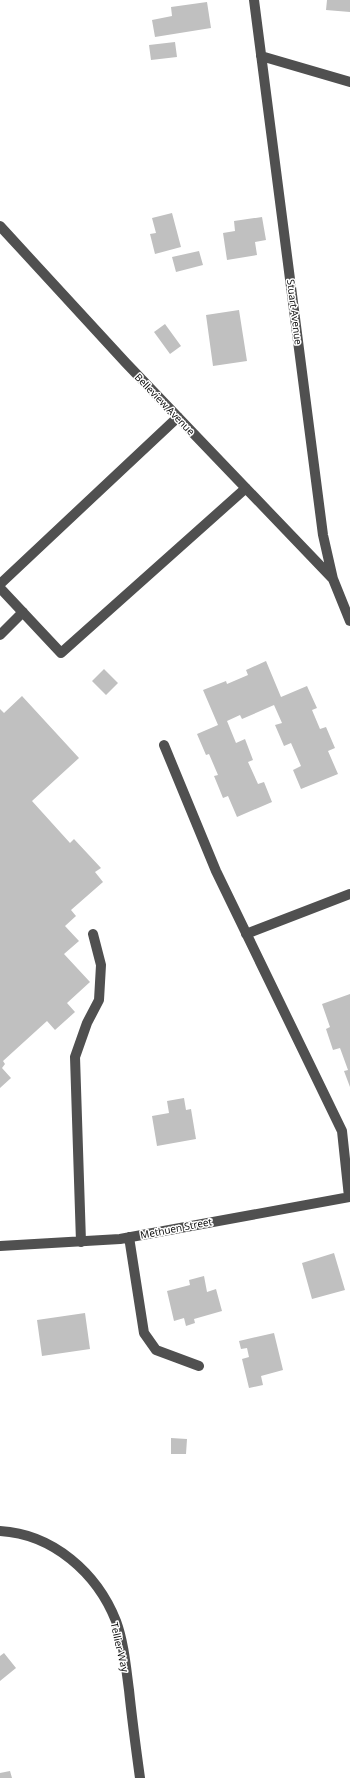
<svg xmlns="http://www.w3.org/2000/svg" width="350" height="1778" viewBox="0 0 350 1778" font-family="'Open Sans',sans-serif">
<rect width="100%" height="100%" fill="#fff"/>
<path fill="#c0c0c0" d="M327,0h23v12l-24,-2z
M207,2l4,26 -56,9 -3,-17 20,-4 -1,-9z
M175,42l2,15 -26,3 -2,-15z
M172,213l9,34 -26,7 -5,-20 6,-1 -4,-15z
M262,217l4,23 -11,2 2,13 -30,5 -4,-27 12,-2 -1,-10z
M199,251l4,14 -27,7 -4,-15z
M239,310l8,51 -34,5 -7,-51z
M165,324l16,22 -11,8 -16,-22z
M266,661l15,36 26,-11 10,22 -5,2 8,19 6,-2 9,21 -7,3 10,23 -37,15 -8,-19 8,-4 -10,-23 -7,3 -9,-21 7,-2 -8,-18 -32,14 -2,-4 -13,6 9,22 9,-4 8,21 -5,2 10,22 6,-2 8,20 -35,15 -9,-21 -5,2 -9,-22 4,-1 -9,-21 -3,1 -9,-21 21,-9 -15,-35 23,-9 1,3 21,-9 -2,-5z
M104,669l14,14 -12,12 -14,-14z
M22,696l57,62 -47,43 38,42 4,-4 27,29 -6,4 8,10 -32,28 5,6 -11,10 14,15 -15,13 26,28 -23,21 8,9 -20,18 -8,-9 -44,40 2,3 -3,4 9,10 -11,10v-379l4,4z
M350,994v93l-6,-16 4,-1 -8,-22 -7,2 -7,-21 4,-2 -8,-23z
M184,1098l2,12 5,-1 5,30 -39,7 -5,-30 17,-3 -2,-12z
M334,1253l11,37 -33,9 -10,-36z
M204,1276l3,16 9,-3 6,22 -28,8 1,4 -9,3 -2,-8 -10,3 -7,-30 23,-6 -1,-5z
M85,1313l5,36 -48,7 -5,-36z
M274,1333l9,37 -22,6 2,9 -14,3 -7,-29 7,-2 -2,-9 -6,1 -2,-8z
M171,1438l16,1 -1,15h-15z
M4,1653l12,15 -16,13v-25z
M10,1771l2,7h-12v-5z"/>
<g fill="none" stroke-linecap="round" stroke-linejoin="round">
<path stroke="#505050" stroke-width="10" d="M254,0l69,535 10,44 17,42
M261,56l89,26
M0,226l126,137 207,216
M0,584l178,-167
M0,588l61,65 185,-165
M0,635l23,-23
M164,745l52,126 126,260 7,66
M246,934l104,-40
M129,1237l15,96 12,17 43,16
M81,1242l-6,-185 12,-34 12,-23 2,-35 -8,-31
M0,1246l120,-7 230,-42
M0,1531c53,3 97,42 116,90 8,22 10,47 13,69 3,29 7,59 11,88"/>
</g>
<g text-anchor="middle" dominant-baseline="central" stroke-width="3" stroke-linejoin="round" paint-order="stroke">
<g font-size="10" fill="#000" stroke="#fff">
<text transform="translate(295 312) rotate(83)">Stuart Avenue</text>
<text transform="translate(165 404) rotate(46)">Belleview Avenue</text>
<text transform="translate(176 1228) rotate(-11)">Methuen Street</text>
<text transform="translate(120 1647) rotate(77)">Tellier Way</text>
</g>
</g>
</svg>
